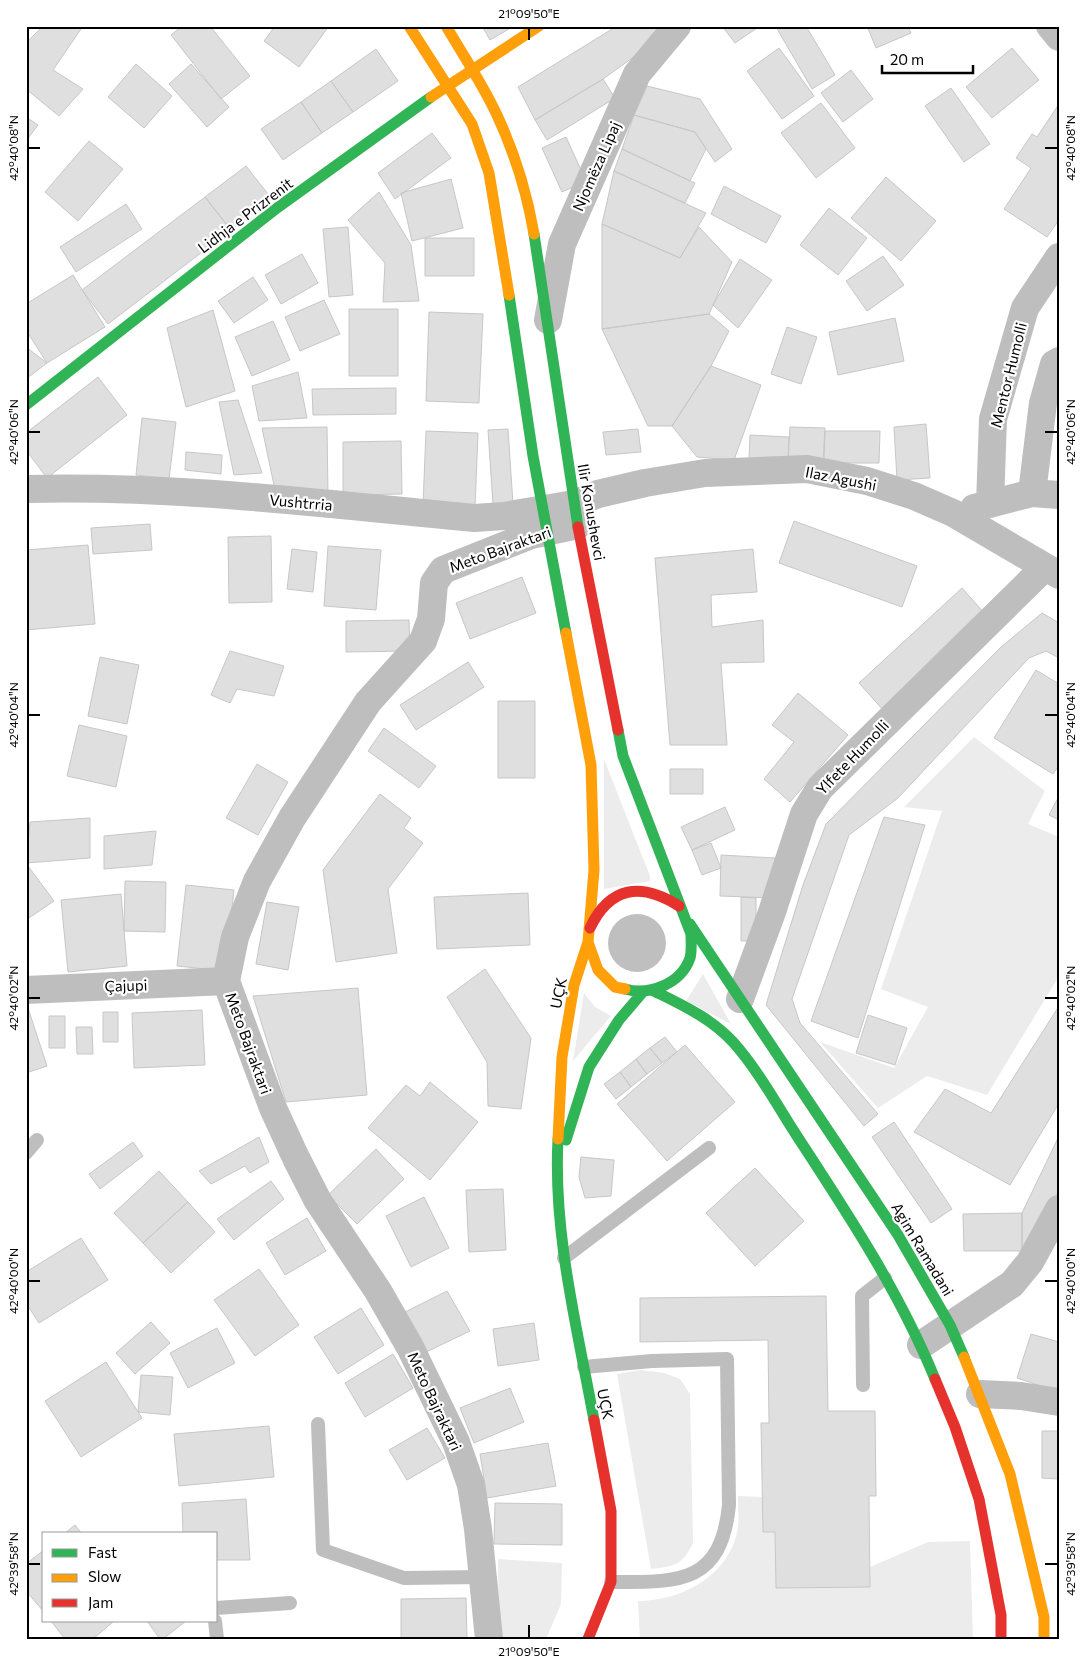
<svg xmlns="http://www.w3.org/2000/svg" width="1085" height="1665" viewBox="0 0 1085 1665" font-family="Commissioner,sans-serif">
<rect width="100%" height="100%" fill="#fff"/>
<path fill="#ececec" d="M974,737l71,54 -17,33 31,13v139l-72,119 -60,-19 -49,32 -58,-66 74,26 34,-61 -47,-18 61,-178 -38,-4z
M604,759l46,117v5l-46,8z
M703,974l28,50 -45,-23z
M584,993l11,14 16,9 -38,45z
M641,1370l23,3 16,6 10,15 3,149c-11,23 -18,23 -42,26l-34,-195z
M738,1496l24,1 1,35h12l1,56 94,-1v-20l58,-25 42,-1 3,98h-333l-2,-38c44,0 93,-26 100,-74 1,-10 0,-21 0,-31z
M498,1559l64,4 -1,41 -15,35h-47z"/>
<path fill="#bfbfbf" d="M608 943a29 29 0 1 1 58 0a29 29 0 1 1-58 0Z"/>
<path fill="#dfdfdf" stroke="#c7c7c7" d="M43,26h40l-30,44 30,19 -24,27 -33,-27v-46z
M182,26h28l40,50 -29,23 -50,-64z
M275,26h54l-30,41 -35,-26z
M482,26h32l-24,14z
M617,26h48l2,7 -64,46 -68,41 -17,-33z
M722,26h38l-25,17z
M806,26l29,49 -23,14 -36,-62z
M867,26h41l3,7 -35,15z
M779,48l35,48 -32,23 -35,-48z
M1012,48l27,32 -47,38 -26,-31z
M376,49l22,32 -45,31 -22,-31z
M136,64l36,32 -28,32 -36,-31z
M191,64l38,43 -22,20 -38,-43z
M851,70l22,29 -30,23 -22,-29z
M603,79l12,19 -68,42 -12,-20z
M331,81l22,31 -31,21 -21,-31z
M647,86l53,13 32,50 -17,13 -20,-30 -61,-17z
M951,88l39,56 -26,18 -39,-56z
M301,102l21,31 -39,27 -22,-31z
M821,103l34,45 -39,30 -35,-45z
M1059,104v116l-12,17 -43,-28 27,-41 -15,-10 16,-24 5,3z
M634,115l61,17 11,17 -16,32 -68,-32z
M26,117l12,8 -12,16z
M432,133l19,25 -56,41 -17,-26z
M566,137l20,44 -24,11 -20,-44z
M89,141l34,28 -45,52 -33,-29z
M622,149l73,34 -10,20 -71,-32z
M246,166l26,33 -41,31 -26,-33z
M614,171l92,42 -26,45 -78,-34z
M886,177l50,44 -35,40 -50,-43z
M451,179l12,49 -51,13 -11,-48z
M724,186l57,30 -15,27 -55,-29z
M379,192l32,53 8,56 -36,1 2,-39 -37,-43z
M205,197l26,33 -123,94 -26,-34z
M126,204l16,25 -66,43 -16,-25z
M829,208l38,30 -29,37 -38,-30z
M602,224l78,34 19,-31 33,35 -23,52 -107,15z
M348,227l5,68 -24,2 -6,-68z
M425,238h49v38h-49z
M302,254l16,29 -37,21 -16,-29z
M883,256l21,29 -37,26 -21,-30z
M740,259l32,21 -34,48 -25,-23z
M73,275l32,52 -58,36 -21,-33v-26z
M253,277l15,23 -34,23 -16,-22z
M324,300l16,34 -40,17 -15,-34z
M349,309h49v67h-49z
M213,310l22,81 -49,16 -19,-79z
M429,312l54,2 -4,89 -53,-2z
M709,314l20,17 -18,35 -39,60h-24l-46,-97z
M895,318l9,43 -66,14 -9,-43z
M273,321l17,39 -38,16 -17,-39z
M787,327l30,10 -16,47 -30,-10z
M26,347l21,16 -21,16z
M711,366l50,19 -27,75 -37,-3 -25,-31z
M298,372l9,46 -48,3 -7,-35z
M98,377l29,38 -80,63 -21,-28v-17z
M396,388v26l-83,1 -1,-26z
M238,400l24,73 -28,2 -15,-73z
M142,418l34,4 -7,57 -33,-4z
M926,424l4,54 -33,2 -3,-53z
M327,427l1,68 -53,-5 -13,-62z
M790,427l35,1 -2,34 -35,-1z
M508,429l5,75 -20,1 -5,-75z
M638,429l3,23 -35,3 -3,-23z
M426,431l52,2 -3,74 -52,-2z
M825,431h55l-1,32h-55z
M750,435l39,2 -1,24 -39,-2z
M401,441l1,53 -59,1v-53z
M186,452l36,3 -1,19 -36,-4z
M794,521l123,45 -15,41 -123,-44z
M150,524l2,26 -59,4 -2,-26z
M271,536l1,66 -43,1 -1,-66z
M88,545l7,79 -69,6v-80z
M328,546l53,4 -5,60 -52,-4z
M292,549l25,3 -4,40 -26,-3z
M753,549l4,43 -46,3 1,32 51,-7 1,42 -43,1 6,82h-57l-15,-187z
M522,577l14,36 -66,26 -14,-36z
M962,588l24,27 -103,95 -24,-27z
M1042,613l17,10v35l-13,-7 -17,7 -131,140 -49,37 -57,164 8,24 78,91 -14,12 -98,-121 37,-120 23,-61 174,-176z
M409,620l1,31 -64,1v-31z
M230,651l54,15 -10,30 -37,-7 -7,14 -19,-8z
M100,657l39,8 -12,59 -39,-8z
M468,662l16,25 -68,43 -16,-25z
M1036,670l23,14v81l-6,9 -59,-36z
M798,693l50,42 -58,67 -26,-23 30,-37 -22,-17z
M498,701h37v77h-37z
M79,725l48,11 -11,51 -49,-11z
M384,728l52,38 -17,22 -51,-37z
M257,764l31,18 -30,53 -32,-17z
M670,769h33v25h-33z
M380,794l31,24 -7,10 19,15 -35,46 9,64 -61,9 -13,-92z
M1059,796v24l-10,-5z
M725,807l10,23 -43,20 -11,-23z
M884,817l41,8 -67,213 -47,-17z
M90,818v40l-64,5 4,-41z
M156,831l-4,34 -48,4v-33z
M711,843l10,25 -19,7 -10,-25z
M721,855l54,3 -2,40 -53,-2z
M28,866l26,35 -28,19v-53z
M125,881l41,1 -1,50 -41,-1z
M186,885l48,5 -9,81 -48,-5z
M528,893l2,52 -93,4 -3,-52z
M121,894l6,72 -59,6 -7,-72z
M741,897l15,1v43h-15z
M267,902l32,5 -11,63 -32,-6z
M485,969l46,69 -10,71 -33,-3 -1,-44 -40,-65z
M358,988l9,107 -81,7 -33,-106z
M26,1002l21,64 -21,7z
M1059,1006v97l-49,82 -96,-53 31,-43 46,24z
M202,1010l3,55 -71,3 -2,-55z
M103,1012h15v30h-15z
M868,1015l39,13 -12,37 -39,-12z
M49,1016h16v32h-16z
M76,1027h16l1,27h-16z
M665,1037l12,15 -15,11 -12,-15z
M685,1045l50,57 -68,59 -50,-57z
M650,1048l12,15 -15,11 -11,-15z
M636,1059l11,15 -16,13 -11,-15z
M620,1072l11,15 -15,12 -12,-15z
M430,1082l48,40 -48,58 -62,-52 38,-43 14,11z
M894,1122l58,87 -21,14 -59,-86z
M1059,1136v55l-37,60v-38z
M259,1137l10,25 -19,11 -5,-7 -34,18 -12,-13z
M133,1142l10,14 -43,33 -11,-15z
M376,1149l28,30 -47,45 -29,-29z
M581,1157l33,3 -3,36 -26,2 -6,-21z
M755,1168l49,53 -49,45 -49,-53z
M159,1171l29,31 -45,41 -29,-30z
M271,1181l13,18 -50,41 -17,-21z
M503,1189l3,61 -37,2 -3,-62z
M424,1197l25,51 -38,19 -25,-51z
M188,1202l27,30 -44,41 -28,-30z
M1022,1213v38h-58l-1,-37z
M307,1218l19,33 -41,24 -19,-32z
M81,1238l27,42 -69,43 -13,-20v-31z
M259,1269l40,56 -44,31 -41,-56z
M447,1291l23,40 -48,23 -21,-40z
M826,1296l2,115h47l1,85h-7l1,91 -94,1 -1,-56h-12l-2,-109h8l-1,-83 -128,2v-44z
M361,1308l23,37 -46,29 -24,-37z
M151,1322l19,21 -35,31 -19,-21z
M534,1323l5,37 -41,6 -5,-37z
M217,1328l18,35 -47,25 -18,-35z
M1031,1334l28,8v50l-42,-14z
M393,1354l20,34 -48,29 -20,-34z
M106,1362l36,56 -61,39 -36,-56z
M141,1375l32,2 -3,38 -32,-3z
M510,1388l14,34 -50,21 -14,-35z
M269,1426l5,51 -95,9 -5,-52z
M427,1428l18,30 -38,22 -18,-30z
M1042,1431h17v48l-17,-1z
M548,1443l8,43 -69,12 -7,-44z
M246,1499l4,61h-34v-26h-33l-1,-31z
M495,1503l67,1v41l-68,-1z
M75,1525l7,9h-18z
M44,1550v62l-18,-21v-27z
M466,1598l1,41h-66v-40z
M51,1621h63l-21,18h-28z
M147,1621h39l-23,18h-3z"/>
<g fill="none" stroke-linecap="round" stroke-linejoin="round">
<path stroke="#bebebe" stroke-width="14" d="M26,1153l11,-13
M564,1258l145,-110
M584,1367l68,-6 75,-2 2,146c-8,80 -51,77 -118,77
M863,1385l-1,-89 23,-18
M318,1424l5,126 81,28 79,-1
M216,1608l74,-5
M215,1621l2,18"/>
<path stroke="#bebebe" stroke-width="28" d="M1050,26l9,11
M548,320l14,-76 75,-170 40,-48
M26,489c149,-4 299,15 448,29l30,-2 70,-12 24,-10 47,-11 60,-10 102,-4 60,12 47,15 39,17 106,62
M1032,493l27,2
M990,504l3,-85 32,-111 34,-51
M974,508l58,-15 11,-90 11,-39 5,-3
M26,990l200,-9
M740,999l32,-87 32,-98 16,-26 225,-221
M921,1345l91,-61 18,-22 29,-53
M980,1394l41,2 38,6
M489,1639l-11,-110 -7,-44 -15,-43 -46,-95 -32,-56 -60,-90 -22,-43 -23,-50 -47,-127 9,-44 22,-56 35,-63 76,-116 55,-61 8,-22 3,-36 9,-13 88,-35 47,-10"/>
<path stroke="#30b455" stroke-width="11" d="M534,234l44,293
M509,295l24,161 33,177
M26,405l251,-197 154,-111
M618,730l5,26 68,178c0,7 1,17 -1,24 -9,26 -41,38 -65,31
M690,924l208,311 52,90 14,32
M654,991c28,14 57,27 79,51 25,28 44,63 64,94 51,78 103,157 138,243
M558,1139c-5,95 19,188 36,281
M566,1140l23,-73 30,-47 23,-27"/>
<path stroke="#ff9f0a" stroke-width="11" d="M409,26l63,98 17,49 20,122
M446,26c17,29 36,57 50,87 18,38 31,80 38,121
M431,97l108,-71
M566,633l25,132 3,105 -6,72 10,28 17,17 10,2
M558,1139l4,-82 12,-72 14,-43
M964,1357l46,117 34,143v22"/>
<path stroke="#e5322d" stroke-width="11" d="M578,527l40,203
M590,928c20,-42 51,-46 89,-22
M935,1379l20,48 24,72 22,116v24
M588,1639l23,-57v-71l-17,-91"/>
</g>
<path fill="none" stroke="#000" stroke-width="2" d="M529,28v12M28,148h12M1045,148h13M28,432h12M1045,432h13M28,715h12M1045,715h13M28,998h12M1045,998h13M28,1281h12M1045,1281h13M28,1564h12M1045,1564h13M529,1625v13"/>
<g text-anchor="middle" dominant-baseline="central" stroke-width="4.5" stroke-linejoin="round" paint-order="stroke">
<g font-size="15" fill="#000" stroke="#fff">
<text transform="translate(596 166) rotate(-66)">Njomëza Lipaj</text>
<text transform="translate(245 215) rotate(-37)">Lidhja e Prizrenit</text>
<text transform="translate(1008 375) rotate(-76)">Mentor Humolli</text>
<text transform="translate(841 478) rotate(11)">Ilaz Agushi</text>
<text transform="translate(301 502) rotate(5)">Vushtrria</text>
<text transform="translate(592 512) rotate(80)">Ilir Konushevci</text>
<text transform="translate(500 549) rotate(-20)">Meto Bajraktari</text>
<text transform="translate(852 757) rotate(-46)">Ylfete Humolli</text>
<text transform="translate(126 985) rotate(-2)">Çajupi</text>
<text transform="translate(558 993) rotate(-78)">UÇK</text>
<text transform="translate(249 1043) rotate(70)">Meto Bajraktari</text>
<text transform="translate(923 1249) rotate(59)">Agim Ramadani</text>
<text transform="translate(435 1401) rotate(65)">Meto Bajraktari</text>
<text transform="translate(606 1404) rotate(79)">UÇK</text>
</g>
</g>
<rect width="1085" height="1665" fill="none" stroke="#ffffff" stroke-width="55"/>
<rect x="42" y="1532" width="175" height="90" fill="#ffffff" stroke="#999999"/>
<rect x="52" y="1549" width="25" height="8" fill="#30b455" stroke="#999999"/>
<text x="88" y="1558" font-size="15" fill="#000000">Fast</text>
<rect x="52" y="1574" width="25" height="8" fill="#ff9f0a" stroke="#999999"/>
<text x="88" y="1582" font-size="15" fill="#000000">Slow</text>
<rect x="52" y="1599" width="25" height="8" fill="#e5322d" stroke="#999999"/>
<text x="88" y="1608" font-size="15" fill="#000000">Jam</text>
<path d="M882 65v8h91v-8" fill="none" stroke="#000000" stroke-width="2.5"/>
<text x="890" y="65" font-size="15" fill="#000000" stroke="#ffffff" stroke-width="4" paint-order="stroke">20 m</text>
<rect x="28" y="28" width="1030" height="1610" fill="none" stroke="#000" stroke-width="2"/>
<g font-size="12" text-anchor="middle" fill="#000">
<text x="529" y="18">21°09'50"E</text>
<text transform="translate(14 148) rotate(-90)" y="4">42°40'08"N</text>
<text transform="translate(1071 148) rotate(-90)" y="4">42°40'08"N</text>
<text transform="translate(14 432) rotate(-90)" y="4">42°40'06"N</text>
<text transform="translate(1071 432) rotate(-90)" y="4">42°40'06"N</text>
<text transform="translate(14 715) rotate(-90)" y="4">42°40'04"N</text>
<text transform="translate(1071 715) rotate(-90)" y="4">42°40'04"N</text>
<text transform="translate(14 998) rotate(-90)" y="4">42°40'02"N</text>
<text transform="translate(1071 998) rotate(-90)" y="4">42°40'02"N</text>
<text transform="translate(14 1281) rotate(-90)" y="4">42°40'00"N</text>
<text transform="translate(1071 1281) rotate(-90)" y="4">42°40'00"N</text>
<text transform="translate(14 1564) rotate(-90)" y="4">42°39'58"N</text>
<text transform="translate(1071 1564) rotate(-90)" y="4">42°39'58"N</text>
<text x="529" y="1656">21°09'50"E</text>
</g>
</svg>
